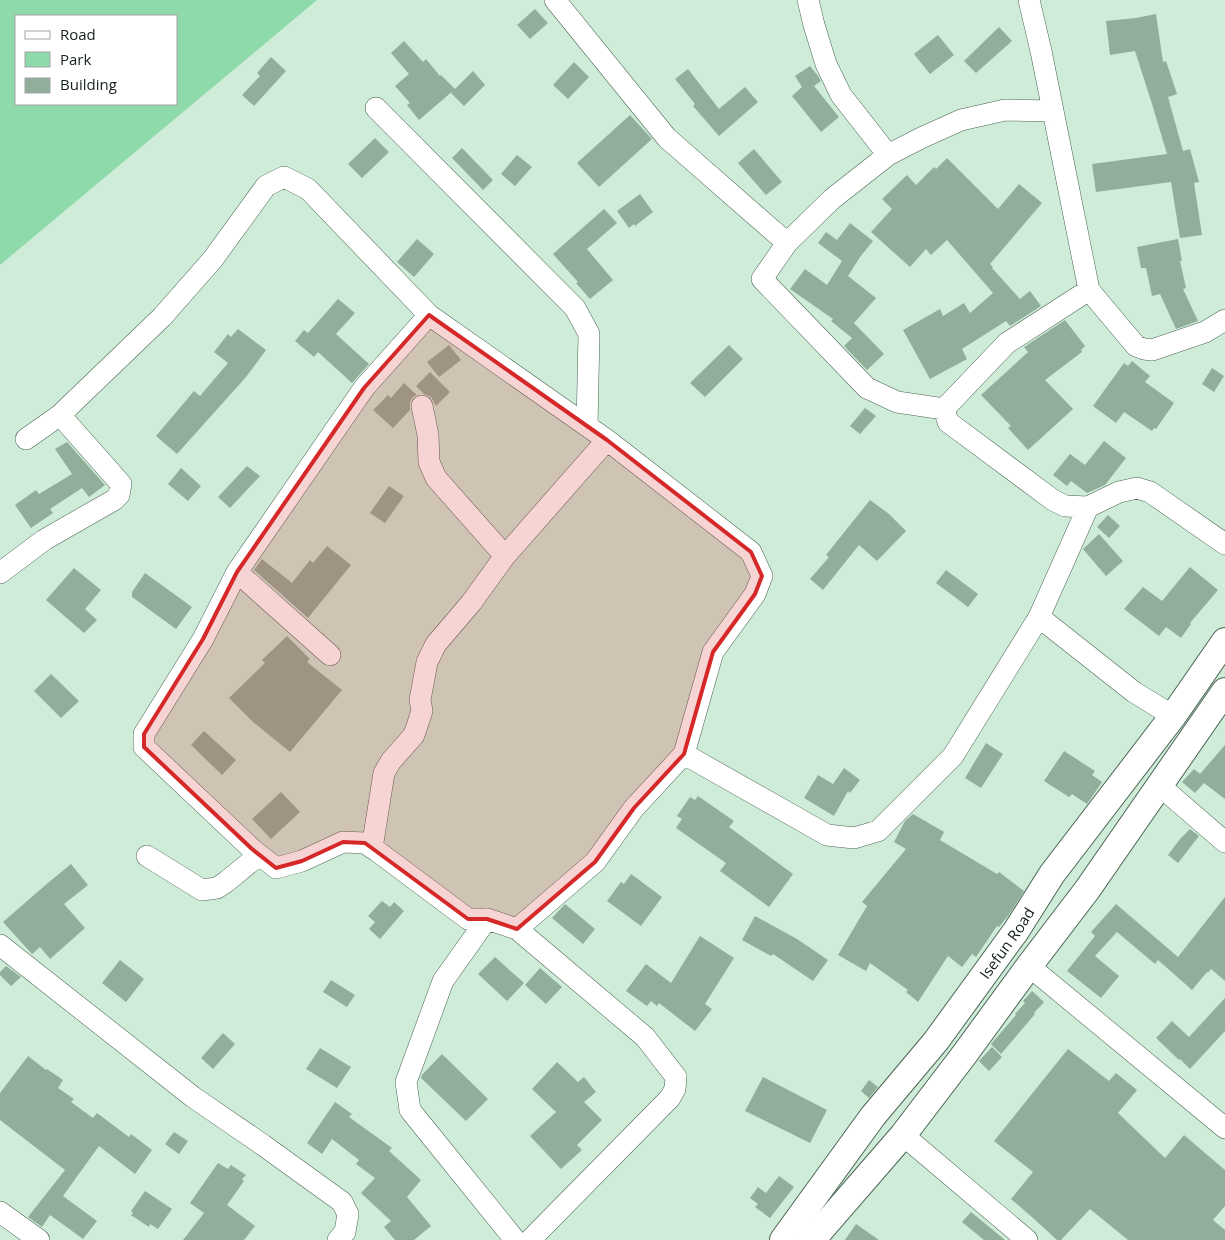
<svg xmlns="http://www.w3.org/2000/svg" width="1225" height="1240" viewBox="0 0 1225 1240" font-family="'Open Sans',sans-serif">
<rect width="100%" height="100%" fill="#ceecd8"/>
<path fill="#8fdaab" fill-rule="evenodd" d="M0,0h317l-317,265zM176,16v88h-160v-88z"/>
<path fill="#91ae9a" d="M535,9l13,14 -18,16 -13,-14z
M1156,14l7,48 3,-1 11,33 -9,3 15,54 7,-2 9,33 -5,1 8,52 -22,3 -9,-56 -75,10 -4,-28 75,-10 -15,-50 -17,-53 -25,4 -4,-34 30,-3z
M999,27l13,14 -36,32 -12,-12z
M938,35l16,20 -24,19 -16,-20z
M404,41l19,21 3,-3 14,17 1,-1 14,14 18,-18 12,14 -21,21 -13,-13 3,-3 -35,30 -12,-15 3,-2 -15,-17 14,-12 -18,-21z
M271,57l15,14 -32,35 -12,-11 18,-19 -3,-3z
M574,62l15,15 -21,22 -15,-14z
M810,66l8,10 3,5 -7,5 25,31 -18,15 -29,-36 10,-9 -7,-11z
M688,69l31,40 26,-22 13,15 -39,34 -26,-30 2,-2 -20,-25z
M630,115l22,24 -53,48 -22,-24z
M375,138l14,14 -27,26 -14,-14z
M462,148l31,32 -10,10 -31,-32z
M754,149l28,33 -16,13 -28,-32z
M517,155l15,12 -17,19 -14,-12z
M947,158l51,51 21,-25 23,19 -52,61 3,3 -1,1 28,31 10,-8 11,15 -31,20 -4,-5 -44,28 5,10 -37,20 -27,-49 37,-21 3,7 21,-13 6,10 23,-20 -46,-53 -16,15 -5,-6 -16,18 -39,-35 21,-23 -10,-10 25,-24 9,10 18,-18 2,2z
M640,194l13,18 -18,14 -1,-2 -5,4 -12,-17z
M604,209l13,14 -30,26 26,31 -23,19 -14,-16 2,-1 -25,-28z
M850,223l23,18 -13,16 -12,19 28,22 -22,25 30,31 -17,16 -23,-24 8,-8 -21,-17 2,-2 -43,-30 15,-20 22,16 15,-24 -24,-18 8,-11 11,8z
M417,239l17,15 -20,23 -17,-15z
M1178,239l4,22h-2l6,27 -3,1 15,32 -22,8 -16,-35 -8,2 -6,-28h-5l-4,-21z
M338,299l17,14 -19,21 33,30 -17,19 -34,-31 -4,5 -19,-16 9,-11 4,3z
M1065,320l20,26 -4,4 1,2 -37,28 28,29 -45,41 -20,-22 3,-2 -30,-31 47,-43 -4,-5z
M238,329l28,21 -20,27 -69,77 -21,-18 38,-45 6,5 28,-33 -14,-11 14,-18 3,3z
M449,345l12,15 -22,17 -12,-15z
M729,345l14,14 -38,38 -15,-14z
M1132,361l18,15 -5,6 29,21 -18,26 -2,-1 -2,3 -28,-19 -8,11 -23,-17 31,-43 4,3z
M1212,368l12,8 -10,16 -12,-8z
M430,372l20,20 -14,14 -5,-9 -7,-3 -8,-8z
M404,383l13,12 -4,2 -3,5v8l-17,18 -20,-18 15,-15 3,3z
M865,408l11,8 -16,18 -10,-8z
M1104,441l22,17 -21,27 -18,8 -16,-12 -4,5 -14,-11 17,-21 15,11z
M67,442l38,43 -16,12 -7,-9 -32,21 3,4 -22,15 -16,-23 21,-15 3,4 33,-20 -17,-25z
M247,466l13,10 -30,32 -12,-11z
M181,468l20,18 -13,15 -20,-17z
M389,486l15,10 -19,27 -15,-10z
M870,500l19,14 17,17 -29,30 -18,-16 -36,45 -13,-11 19,-22 -3,-2z
M1108,515l12,11 -11,12 -12,-11z
M1099,534l24,27 -17,15 -23,-27z
M327,546l24,19 -43,53 -54,-48 8,-11 30,24 18,-23 3,3z
M1190,567l28,23 -28,33 1,1 -10,14 -15,-11 -7,9 -35,-27 19,-22 19,14z
M74,568l27,22 -16,19 12,11 -13,13 -38,-33z
M946,570l32,24 -10,13 -32,-24z
M145,573l47,34 -16,22 -44,-32v-5z
M287,636l23,23 -3,3 35,28 -52,62 -37,-30 -24,-24 36,-35 -3,-3z
M51,674l28,27 -18,17 -27,-27z
M204,731l32,29 -14,15 -31,-30z
M986,743l17,11 -22,34 -16,-10z
M1225,745v54l-21,-16 -9,10 -13,-11 12,-13 6,5z
M1064,751l31,20 -3,4 10,7 -15,22 -15,-10 -3,3 -25,-16z
M844,768l16,12 -10,13 -2,-2 -14,25 -30,-18 14,-23 15,9z
M281,792l19,20 -29,27 -19,-20z
M698,796l36,25 -5,6 64,47 -24,33 -49,-36 6,-8 -50,-35 6,-9 -5,-3 13,-19 5,3z
M913,814l31,18 -4,8 57,34 2,-2 25,19 -16,25 -9,11 -2,-1 -21,31 -4,-3 -10,13 -14,-11 -30,46 -12,-10 2,-2 -38,-27 -4,8 -28,-16 29,-49 -5,-4 44,-53 -12,-7 11,-21z
M1190,829l9,7 -21,27 -10,-8 12,-16z
M71,864l17,21 -24,19 21,24 -35,31 -10,-12 -8,7 -29,-32 46,-40z
M631,874l31,23 -21,29 -34,-25 14,-19 3,2z
M1225,897v84l-14,-12 -3,4 -1,-1 -15,18 -34,-30 -3,4 -38,-32 -22,24 24,20 -18,22 -34,-27 28,-35 -4,-4 25,-28 62,53z
M382,901l8,6 4,-5 10,9 -24,28 -11,-10 6,-7 -7,-6z
M565,904l30,25 -12,15 -31,-26z
M755,916l42,23 31,21 -15,21 -40,-27 -2,2 -29,-16z
M700,936l34,22 -29,46 7,5 -17,22 -36,-28 -2,3 -6,-5 -4,5 -21,-15 20,-27 25,19z
M495,957l29,26 -17,18 -29,-27z
M120,960l24,19 -18,23 -24,-19z
M6,966l15,11 -10,9 -11,-11v-3z
M540,968l22,19 -16,17 -21,-19z
M331,980l24,15 -8,12 -24,-15z
M1032,991l12,11 -10,11 1,1 -34,40 -10,-10 25,-29 -1,-1 10,-11 -2,-2z
M1225,998v33l-35,38 -10,-10 -1,1 -23,-22 16,-17 17,16z
M223,1033l12,11 -22,25 -12,-11z
M992,1047l10,10 -13,14 -10,-10z
M320,1048l31,19 -14,21 -31,-19z
M1068,1049l41,32 7,-8 21,17 -19,23 47,45 19,-23 41,35v36l-12,14 12,10v10h-97l-38,-31 -29,31h-4l-24,-22 -22,-19 22,-27 -39,-31z
M442,1054l46,45 -22,22 -45,-43 1,-3z
M28,1056l18,14 1,-1 16,11 -5,8 16,11 -3,3 22,16 4,-5 32,24 2,-3 21,16 -17,24 -36,-28 -36,50 34,25 -14,18 -33,-24 -8,12 -14,-10 37,-47 -65,-50v-27z
M557,1062l21,20 6,-5 12,15 -12,10 18,18 -25,25 5,5 -21,19 -31,-33 26,-24 -24,-23z
M763,1077l64,33 -17,33 -65,-32z
M869,1080l9,7 -9,11 -8,-7z
M335,1102l17,12 -3,3 43,31 -3,3 32,29 -14,17 24,29 -17,14h-19l-11,-13 7,-6 -30,-28 14,-15 -19,-14 3,-4 -27,-21 -10,15 -15,-11z
M174,1132l14,9 -9,13 -14,-10z
M218,1163l10,6 3,-4 15,10 -4,4 2,2 -17,24 28,21 -11,14h-61l21,-27 -14,-10z
M779,1176l15,11 -24,31 -15,-11 3,-3 -8,-6 8,-11 8,6z
M145,1191l27,18 -14,20 -8,-5 -1,3 -18,-12 2,-2 -2,-2z
M971,1212l34,28h-21l-22,-18z
M856,1224l23,16h-34z"/>
<g fill="none" stroke-linecap="round" stroke-linejoin="round">
<defs>
<path id="minor" d="M555,0l112,138 120,105
M808,0l6,25 12,39 15,31 47,60
M1029,0l12,51 48,239 47,56 8,3 8,1 53,-18 20,-12
M376,108l199,200 14,26 -2,92
M1089,290l-82,53 -63,66 4,13 105,78 12,6 23,1 31,-15 18,-4 13,4 75,52
M429,315l-65,73 -127,184 -34,67 -59,95v13l108,102 24,19 26,-7 41,-19 22,1 12,8 91,68h19l30,10 128,108 31,40 -1,12 -5,9 -140,142
M422,406l6,29 1,27 7,16 69,78
M944,409l-47,-7 -30,-14 -105,-109 25,-36 45,-44 56,-44 33,-17 40,-18 44,-10 48,1
M26,439l34,-24 102,-98 51,-58 53,-73 18,-9 24,12 121,126 178,125 144,112 11,24 -7,18 -42,58 -29,102 -50,54 -39,54 -78,67
M237,572l93,83
M0,573l44,-33 70,-40 5,-5 2,-11 -61,-69
M1039,617l95,75 39,24
M684,754l143,81 27,3 24,-7 75,-75 86,-139 49,-110
M1160,786l65,56
M372,848l12,-75 7,-12 23,-26 8,-24 -2,-11 7,-38 9,-18 35,-41 34,-47 102,-116
M147,856l55,34 15,-2 9,-6 33,-27
M487,919l-44,62 -37,101 4,28 105,130
M0,945l193,152 70,48 79,57 6,12 -3,18 -7,8
M1029,966l196,162
M903,1135l124,105
M0,1212l39,28"/>
<g id="tertiary">
<path id="s1" d="M783,1240l90,-124 63,-75 80,-110 36,-57 121,-158 52,-75"/>
<path d="M812,1240l91,-105 61,-80 65,-89 58,-76 138,-199"/>
</g>
</defs>
<use href="#minor" stroke="#4b6554" stroke-width="22"/>
<use href="#tertiary" stroke="#4b6554" stroke-width="28"/>
<use href="#minor" stroke="#fff" stroke-width="21"/>
<use href="#tertiary" stroke="#fff" stroke-width="26"/>
</g>
<path fill="#d62828" fill-opacity="0.2" stroke="#d62828" stroke-width="4" stroke-linejoin="round" d="M429,315l178,125 144,112 11,24 -7,18 -42,58 -29,102 -50,54 -39,54 -78,67 -30,-10h-19l-103,-76 -22,-1 -41,19 -26,7 -24,-19 -108,-102v-13l59,-95 34,-67 127,-184z"/>
<g text-anchor="middle" dominant-baseline="central" stroke-width="4.5" stroke-linejoin="round" paint-order="stroke">
<g font-size="15" fill="#152019" stroke="#fff">
<text stroke="none"><textPath href="#s1" startOffset="372">Isefun Road</textPath></text>
</g>
</g>
<rect x="15" y="15" width="162" height="90" fill="#ffffff" stroke="#a1a6a3"/>
<rect x="25" y="31" width="25" height="8" fill="#ffffff" stroke="#a1a6a3"/>
<text x="60" y="40" font-size="15" fill="#152019">Road</text>
<rect x="25" y="52" width="25" height="15" fill="#8fdaab" stroke="#a1a6a3"/>
<text x="60" y="65" font-size="15" fill="#152019">Park</text>
<rect x="25" y="78" width="25" height="15" fill="#91ae9a" stroke="#a1a6a3"/>
<text x="60" y="90" font-size="15" fill="#152019">Building</text>
</svg>
